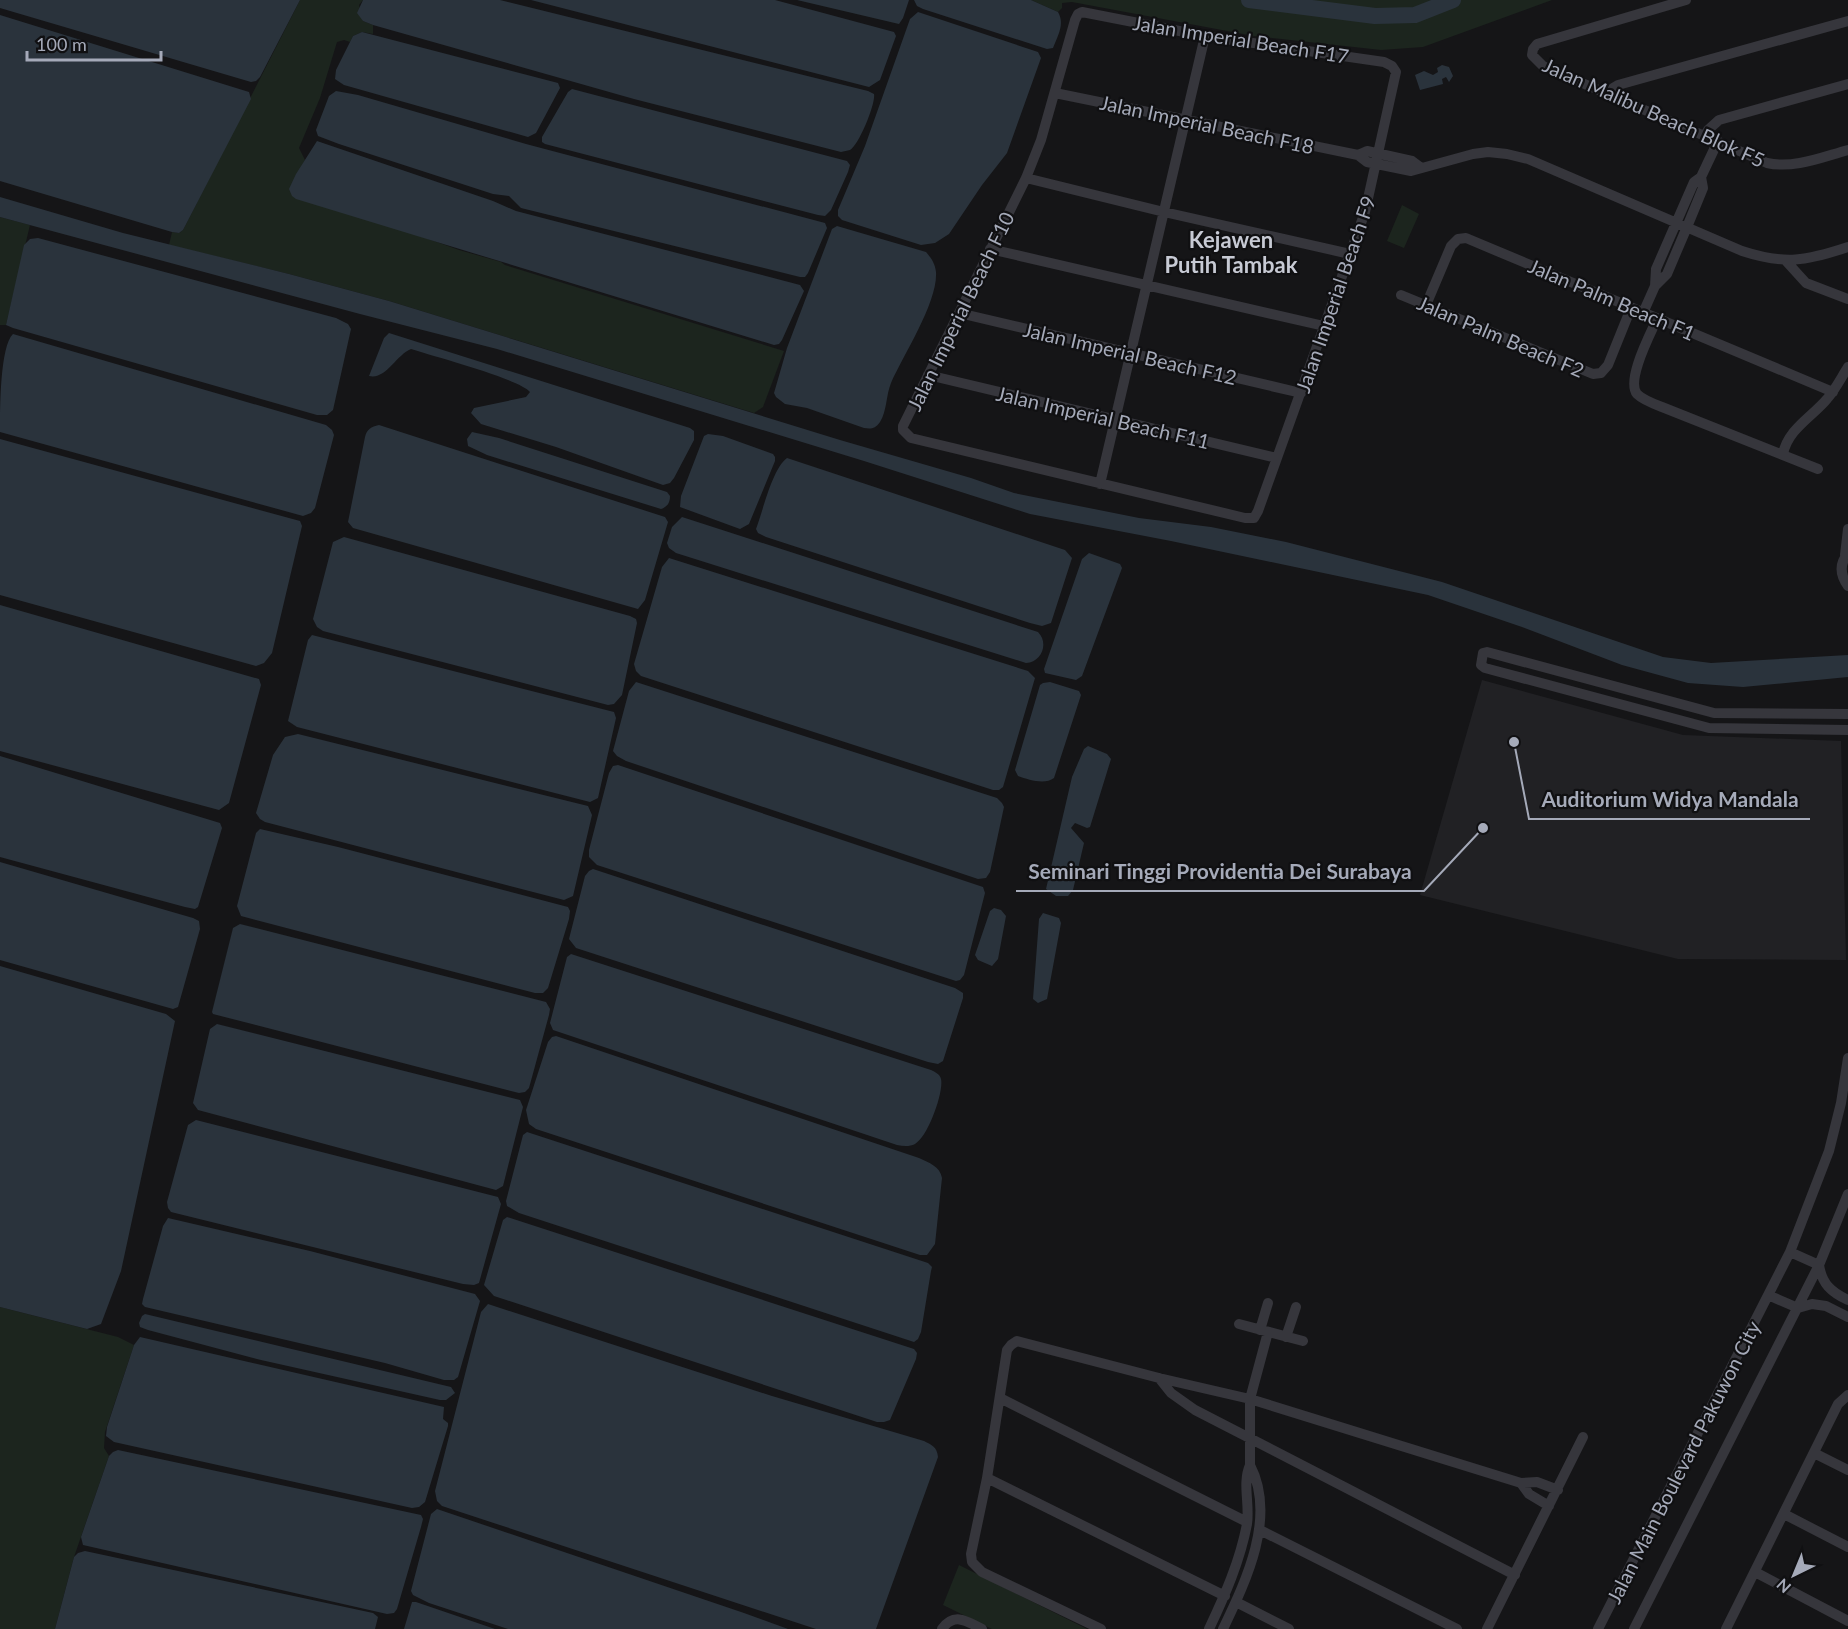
<svg xmlns="http://www.w3.org/2000/svg" width="1848" height="1629" viewBox="0 0 1848 1629" font-family="Lato,sans-serif">
<rect width="100%" height="100%" fill="#151517"/>
<path fill="#212124" d="M1482,680l201,55 158,6 5,219 -168,-1 -258,-64z"/>
<path fill="#1c251e" d="M300,0h63l-4,5 4,16 10,4v9l-11,-2 -9,4 -3,6 -6,-2 -7,2 -17,56 -21,50 6,12 -15,29 169,61 42,12 4,3 279,86 -21,56 -9,6 -365,-112 -100,-27 -120,-29 3,-13 7,1 4,-3z
M1031,0h521l-129,47 -42,3 -127,-14 -182,-34 -10,1v5l-4,4z
M1402,205l17,9 -15,34 -17,-7z
M0,217l30,8 -24,100h-6z
M0,1307l118,30 16,8 -29,87 -1,16 5,8 -35,101 -19,72h-55z
M959,1565l128,64h-95l-49,-24z"/>
<path fill="#2a333c" d="M0,0h300l-40,77 -4,4 -5,1 -251,-74z
M363,0h137l368,91 6,3c2,9 -15,51 -24,56 -3,1 -6,1 -9,2l-207,-53 -261,-74 -10,-4 -6,-8z
M531,0h244l119,32 2,4 -16,44 -11,7z
M797,0h112l-6,18 -4,6z
M914,0h117l27,12c7,12 0,23 -5,36l-6,1 -124,-40 -6,-3z
M918,12l120,40 3,6 -34,95 -25,32 -33,49 -14,9 -14,2 -79,-25 -4,-4v-6l27,-64 45,-127z
M0,15l249,77 2,7 -68,131 -4,3 -7,-1 -172,-51z
M362,32l196,51 2,5 -24,45 -8,4 -184,-52 -9,-6 1,-9 17,-34z
M1442,65l7,2 4,9 -4,6 -3,-5 -4,2 1,5 -23,6 -5,-15 9,-4 9,4 5,-3 -1,-4z
M572,89l275,72 3,4 -2,7 -17,38 -6,6 -7,-1 -273,-71 -3,-2v-5l26,-45z
M336,91l22,4 168,49 299,79 2,5 -19,45 -3,4h-5l-279,-69 -12,-12 -16,-2 -154,-50 -21,-8 -2,-6 13,-34z
M317,141l176,60 23,10 284,74 4,6 -22,49 -3,4 -5,1 -478,-146 -4,-3 -3,-7 7,-15z
M0,197l123,36 166,41 100,27 451,139 131,38 43,15 125,25 72,9 75,15 156,40 221,75 48,6 137,-8v22l-105,10 -55,-4 -66,-18 -100,-38 -94,-32 -257,-54 -141,-27 -166,-53 -367,-112 -137,-35 -360,-97z
M837,226l89,26c5,6 9,11 10,20 2,30 -32,82 -45,111 -5,12 -4,28 -11,39 -5,7 -9,7 -16,6l-57,-20 -22,-4 -9,-7 -2,-4 13,-45 45,-119z
M38,238l298,80 12,6 3,5 -18,81 -6,5h-10l-304,-87 -7,-3 18,-80 6,-6z
M389,333l301,95 4,3v9l-20,38 -4,5 -7,2 -107,-38 -75,-23 -10,-11 3,-5 52,-11 4,-5c-10,-13 -98,-36 -119,-43 -15,6 -25,31 -42,27l15,-38z
M13,334l313,91 6,5 2,5 -19,73 -4,5 -8,3 -303,-84c0,-23 0,-86 13,-98z
M379,425l286,92 3,5 -23,78 -7,9 -285,-81 -5,-6 17,-85c2,-8 6,-10 14,-12z
M472,432l27,6 168,54 3,4c0,7 -3,11 -9,13l-174,-54 -19,-9 -1,-7z
M708,434l15,2 50,18 2,3v4l-26,63 -9,5 -60,-22 1,-11 23,-60z
M0,439l300,82 2,5 -30,127 -8,10 -8,3 -256,-71z
M787,458l278,92 7,8 -21,65 -9,3 -12,-3 -264,-86 -8,-4 -2,-4c7,-18 16,-60 31,-71z
M682,517l356,115c11,11 4,30 -12,31l-350,-110 -7,-5 -2,-5 5,-16z
M344,537l286,79 6,3 1,4 -15,72 -8,9 -6,1 -285,-74 -6,-4 -4,-8 20,-77z
M1089,553l31,11 2,4 -40,108 -6,4 -31,-7 -1,-4 38,-110z
M669,558l359,113 7,7 -32,109 -4,3h-6l-352,-114 -5,-5 -2,-7 28,-97z
M0,605l259,74 2,6 -32,118 -10,7 -219,-59z
M312,635l302,77 2,6 -18,80 -8,4 -293,-75 -9,-6 20,-81z
M636,682l361,116 5,5 2,4 -14,65 -4,6 -8,1 -352,-118 -9,-5 -4,-5 16,-60z
M1050,682l29,9 2,4 -27,83c-9,7 -25,2 -36,-2l-3,-6 25,-85 3,-2z
M298,734l290,72 4,9 -19,81 -9,4 -299,-78 -5,-3 -4,-6 17,-58 12,-18z
M1088,746l19,8 4,5 -21,68 -3,1 -12,-5 -4,5 13,15 -11,47 -5,6h-12l-10,-7 26,-112 12,-28z
M0,756l220,67 2,5 -24,79 -3,2 -10,-2 -185,-50z
M618,765l365,122 2,6 -21,82 -4,5 -4,1 -359,-116 -8,-8v-7l20,-77 4,-7z
M260,829l78,18 230,60 2,4 -1,8 -21,69 -5,5h-8l-294,-77 -4,-10 19,-73z
M0,862l193,56 6,3 1,8 -22,78 -5,2 -173,-49z
M593,869l362,119 8,5v5l-20,63 -5,3 -10,-2 -352,-114 -7,-9 16,-63 4,-5z
M994,908l7,2 5,6 -8,43 -6,7 -14,-6 -3,-5 15,-44z
M1043,913l16,5 2,5 -14,76 -9,4 -5,-4 6,-80z
M240,924l306,78 4,7 -1,6 -20,73 -4,4 -6,1 -306,-79 -1,-2 21,-84z
M571,954l360,116c4,2 9,4 10,9 3,13 -13,58 -26,65 -6,3 -12,2 -18,1l-344,-115 -3,-7 17,-66z
M0,966l166,48 9,7 -54,250 -20,53 -14,5 -87,-22z
M217,1024l303,76 3,7 -20,79 -7,4 -298,-80 -5,-7 17,-74z
M556,1036l363,122c10,5 21,8 23,20l-7,66 -8,11h-7l-384,-126 -7,-5 -3,-14 22,-68 4,-5z
M196,1120l302,77 3,7 -22,79 -5,2 -11,-1 -292,-72 -3,-4 -1,-6 21,-77z
M527,1132l401,131 4,4 -1,4 -10,61 -3,7 -4,3 -395,-129 -12,-7 -1,-5 17,-66z
M507,1217l407,132 3,4 -1,6 -26,61 -6,2h-7l-383,-126 -10,-11 19,-65z
M168,1218l142,33 165,43 5,7 -22,76 -4,3h-10l-59,-17 -240,-56 -3,-3 1,-5 20,-73z
M488,1304l284,92 152,45c8,4 13,6 14,16l-62,172h-60l-374,-123 -5,-5 -2,-10 46,-179z
M145,1314l306,73 4,6 -9,7h-6l-179,-40 -113,-30 -8,-3 -1,-4 3,-7z
M140,1337l304,70 -1,12 5,4v3l-23,76 -6,5 -7,1 -298,-66 -8,-6 1,-9 27,-82z
M118,1450l303,65 2,4 -2,8 -24,82 -3,4 -7,1 -304,-69 -2,-8 28,-81 4,-4z
M437,1509l307,104 44,16h-280l-79,-26 -16,-8 -2,-4 20,-77z
M85,1551l288,62 5,4 -3,12h-320l19,-72 4,-4z
M412,1602h4l79,27h-91z"/>
<g fill="none" stroke-linecap="round" stroke-linejoin="round">
<path stroke="#2a333c" stroke-width="16" d="M1249,0l126,16 40,-1 38,-15"/>
<path stroke="#36363c" stroke-width="10" d="M1686,0l-149,44 -4,5 -1,6 11,11 224,97c27,6 55,-6 81,-13
M1082,12l123,24 179,26 8,4 4,6 -31,140 -107,299 -4,7h-9l-334,-80 -8,-8v-4l123,-248 15,-38 34,-120 3,-6z
M1055,93l303,62 9,7 44,9 62,-17 15,-2 19,2 21,5 214,92c43,14 64,10 106,-4
M1611,95l2,-7 5,-3 230,-64
M1705,136l3,-6 11,-10 129,-36
M1358,155l9,-4 45,10 8,6
M1701,177l2,11 -16,39 -20,47 -12,12 1,-17 38,-87 7,-5 17,-36
M1026,178l138,34 186,42
M990,249l334,77
M1786,261l20,22 42,16
M1401,295l192,79 8,-1 7,-8 23,-57
M1426,305l25,-59 7,-7 8,-1 367,154
M959,313l342,80
M1643,313l12,-27
M1657,319c-7,16 -31,61 -20,75 6,6 17,10 25,13l156,62
M928,375l349,83
M1783,454c5,-25 29,-37 44,-55 8,-9 14,-21 21,-32
M1100,484l105,-448
M1848,553c-9,11 -8,22 0,33
M1845,555l3,-26
M1848,714l-134,-1 -227,-61 -4,1 -2,12 4,3 224,60 139,2
M1790,1252l29,13c3,19 12,27 29,35
M1768,1295l30,13 14,-4 14,2 22,11
M1239,1324l64,17
M1260,1330l8,-27
M1286,1337l10,-30
M1159,1378l12,15 24,17 320,165
M1000,1398l247,124
M1814,1453l34,17
M987,1478l238,118
M1521,1483l8,11 20,12
M1784,1514l64,33
M1260,1530l197,99
M1755,1572l93,49
M1236,1602l53,27
M942,1629c12,-17 25,-8 40,0
M1101,1629l-119,-57 -10,-10 -1,-8 16,-76 20,-128 4,-5 6,-4 142,37 91,21 271,84 16,-1 21,8
M1209,1629c16,-34 31,-68 38,-105 3,-20 -5,-41 3,-59v-66l18,-67
M1223,1629c23,-48 54,-112 27,-164
M1487,1629l96,-192
M1598,1629l192,-377 39,-101 12,-48 7,-45
M1634,1629l185,-364 29,-71
M1726,1629l112,-225 10,-9"/>
</g>
<g text-anchor="middle" dominant-baseline="central" stroke-width="4.5" stroke-linejoin="round" paint-order="stroke">
<g font-size="20" fill="#a5aab9" stroke="#101012">
<text transform="translate(1241 39) rotate(9)">Jalan Imperial Beach F17</text>
<text transform="translate(1654 112) rotate(24)">Jalan Malibu Beach Blok F5</text>
<text transform="translate(1207 124) rotate(12)">Jalan Imperial Beach F18</text>
<text transform="translate(1335 294) rotate(-71)">Jalan Imperial Beach F9</text>
<text transform="translate(1612 299) rotate(23)">Jalan Palm Beach F1</text>
<text transform="translate(960 311) rotate(-64)">Jalan Imperial Beach F10</text>
<text transform="translate(1501 336) rotate(23)">Jalan Palm Beach F2</text>
<text transform="translate(1130 353) rotate(13)">Jalan Imperial Beach F12</text>
<text transform="translate(1103 417) rotate(13)">Jalan Imperial Beach F11</text>
<text transform="translate(1683 1462) rotate(-63)">Jalan Main Boulevard Pakuwon City</text>
</g>
<g font-size="22" font-weight="bold" fill="#c7cad4" stroke="#101012">
<text x="1231" y="239">Kejawen<tspan x="1231" dy="25">Putih Tambak</tspan></text>
</g>
</g>
<path fill="none" stroke="#a5aab9" stroke-width="2" d="M1514 742L1529 819H1810M1483 828L1424 891H1016"/>
<g fill="#a5aab9" stroke="#101012" stroke-width="2">
<circle cx="1514" cy="742" r="6"/>
<circle cx="1483" cy="828" r="6"/>
</g>
<g font-size="21" text-anchor="middle" font-weight="bold" fill="#a5aab9" stroke="#101012" stroke-width="4.5" stroke-linejoin="round" paint-order="stroke">
<text x="1670" y="807">Auditorium Widya Mandala</text>
<text x="1220" y="879">Seminari Tinggi Providentia Dei Surabaya</text>
</g>
<g transform="translate(1794 1575) rotate(223)" stroke="#101012" stroke-width="4.5" paint-order="stroke">
<path d="M0-4.5L10 22L0 15L-10 22Z" fill="#a5aab9"/>
<text y="-9" font-size="16" font-weight="bold" text-anchor="middle" fill="#a5aab9">N</text>
</g>
<path d="M27 51v9h134v-9" fill="none" stroke="#a5aab9" stroke-width="3"/>
<text x="36" y="51" font-size="18" fill="#a5aab9" stroke="#101012" stroke-width="4.5" paint-order="stroke">100 m</text>
</svg>
